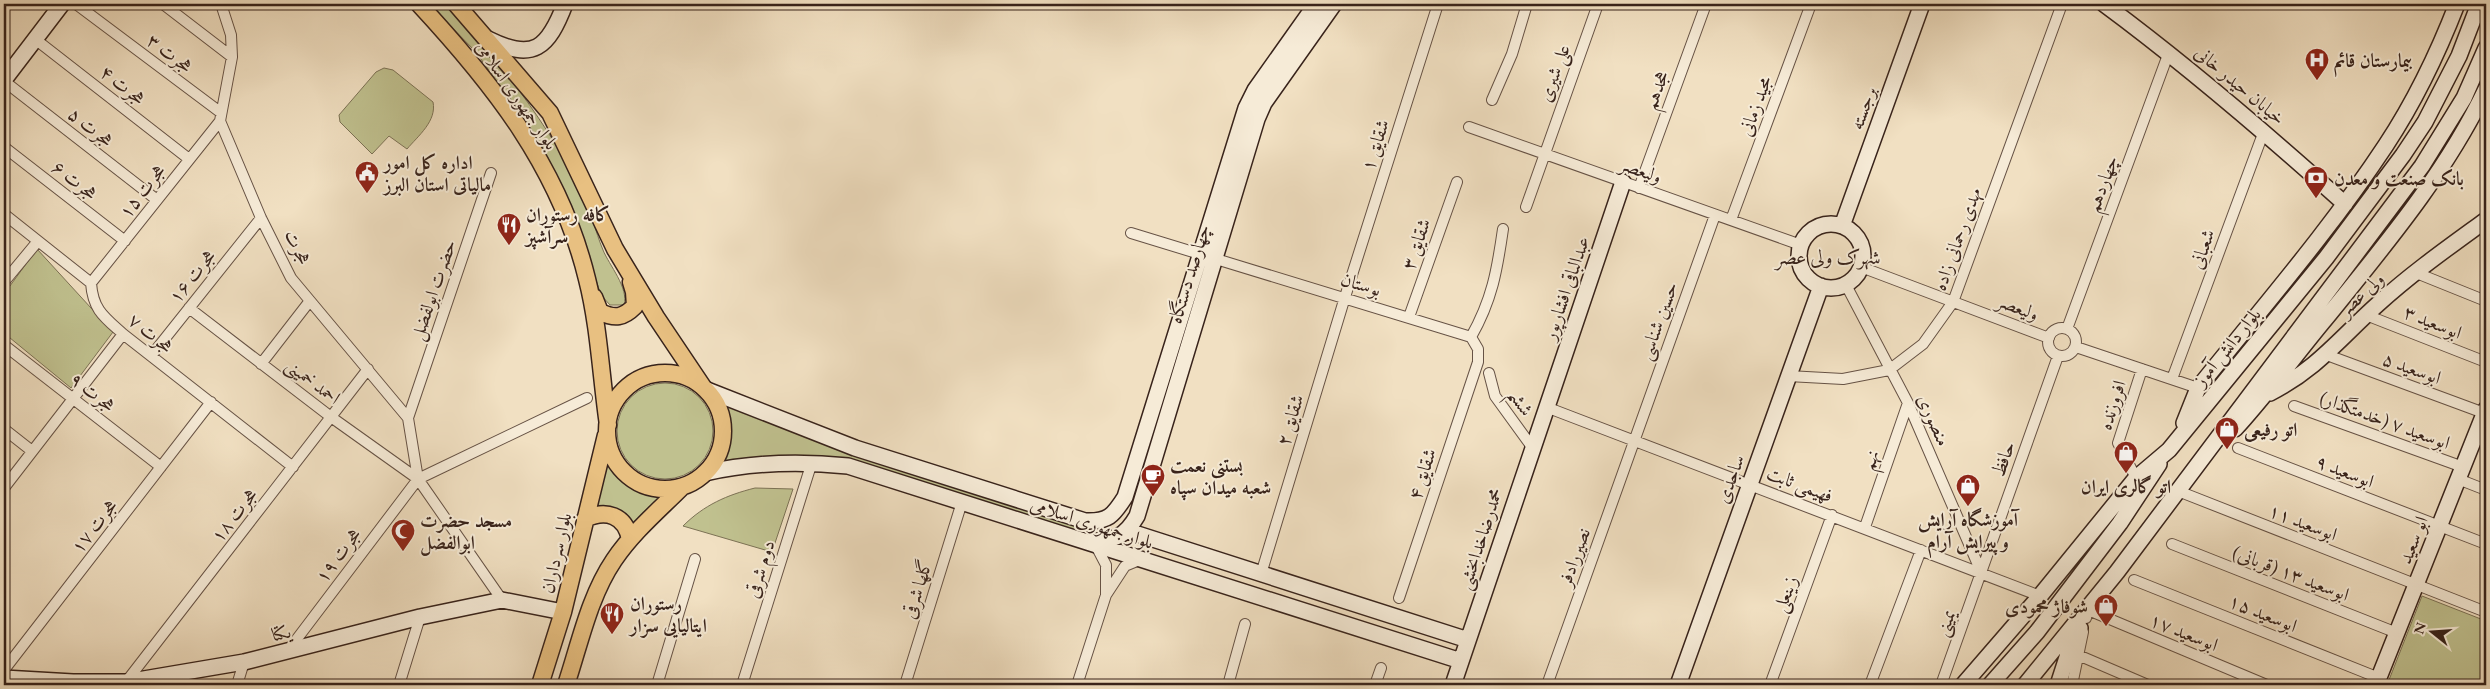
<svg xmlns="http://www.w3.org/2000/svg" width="2490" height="689" viewBox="0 0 2490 689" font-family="'EB Garamond',Amiri,serif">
<rect width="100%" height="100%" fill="#f1e0c2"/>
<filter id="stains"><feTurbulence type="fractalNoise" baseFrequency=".004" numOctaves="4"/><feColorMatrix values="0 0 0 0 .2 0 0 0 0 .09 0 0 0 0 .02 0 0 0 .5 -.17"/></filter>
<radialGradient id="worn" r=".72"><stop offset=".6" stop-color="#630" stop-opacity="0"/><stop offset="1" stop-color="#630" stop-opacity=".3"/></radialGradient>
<path fill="#c0c18f" stroke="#7c7255" d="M429,4h18c53,58 100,118 135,188 9,18 13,39 21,58 6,15 26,38 21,55h-14l-9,-10 -30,-90 -28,-57 -67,-96z
M384,68l9,2 40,32c4,19 -15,34 -26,47l-18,-13 -17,18 -32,-32 -1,-7 37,-43z
M37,249l76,83 -42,56 -67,-55v-39z
M617 431a48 48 0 1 1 96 0a48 48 0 1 1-96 0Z
M718,400l373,128 12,10 -16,1 -237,-77 -133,5c14,-22 13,-45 1,-67z
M605,453c10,29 37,38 65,40l-37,38 -41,-25z
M755,488l38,1 -21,63 -89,-26c21,-21 44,-31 72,-38z
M2422,596l64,25v64h-99z"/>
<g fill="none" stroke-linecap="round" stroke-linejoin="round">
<defs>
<path id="street" d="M76,4l144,108
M163,4l69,53
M221,4l10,31 1,22 -12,64 41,97 30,60 117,140 10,61
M35,39l154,120
M4,81l153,119
M1492,100l20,-46 15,-50
M1469,127l332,118
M4,147l121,94
M1639,188l67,-184
M1526,207l72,-203
M4,214l87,69c2,27 13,34 32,51l170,133
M1731,220l80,-216
M1131,233l340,104 7,12v13l-79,236
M1861,267l188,71
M2414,272l72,29
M4,282l34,-41
M91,283l129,-162
M1846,285l62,118 74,171
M189,308l142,109 87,62 84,121
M2366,315l120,47
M1409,317l48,-135
M2048 342a14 14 0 1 1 28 0a14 14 0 1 1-28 0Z
M2067,329l102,-277
M1471,337c21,-37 26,-66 32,-108
M4,345l157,122
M2076,347l122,41
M2327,355l157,58
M151,356l110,-138
M261,364l48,-62
M1489,373l6,23 37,51
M1788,376l55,3 46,-9 34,-26 30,-42 109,-298
M2172,379l92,-248
M2294,406l169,61
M1546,407l494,189
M408,418l83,-245
M4,429l28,22
M2238,448l248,96
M2136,478l-18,-35 24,-74
M2458,479l28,11
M4,488l119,-154
M2178,491l308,121
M1865,527l43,-124
M1095,544l11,21v30l19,-29 17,-7
M2172,544l225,89
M1261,574l84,-277 93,-293
M2134,580l245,98
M2086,618l2,-8 179,75
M287,652l131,-173 169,-81
M2078,655l70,30
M4,670l207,-268
M126,682l242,-313
M237,685l7,-23
M399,685l21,-68
M657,685l38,-126
M742,685l70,-223
M905,685l57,-183
M1077,685l29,-90
M1228,685l17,-61
M1375,685l6,-17
M1547,685l168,-470
M1770,685l62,-170
M1870,685l51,-135
M1941,685l117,-329
M2072,685l11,-53"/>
<path id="secondary" d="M2104,4c84,62 163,130 241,200
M488,39c46,23 60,9 77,-35
M4,80l58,-76
M1799 256a32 32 0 1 1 64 0a32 32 0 1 1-64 0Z
M1842,226l80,-222
M707,390l148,58 230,73c23,1 28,-5 40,-24l121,-389 9,-18 61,-86
M2270,393c47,-24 70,-55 108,-89 34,-31 71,-57 108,-84
M2184,423l14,-35c64,-80 132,-158 188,-243 29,-44 52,-92 71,-141
M2235,429c33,-36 61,-75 92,-112 58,-72 119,-144 159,-228
M705,473c48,-11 94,-12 143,-7l613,195
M1128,531l340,109
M1091,542c24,-2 34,-5 46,-26l120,-397 7,-16 70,-99
M4,678l69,4h53l118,-20 176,-45 82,-17 61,12
M1453,685l170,-503
M1678,685l143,-399
M1963,685l77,-89 96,-118 33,-28 157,-192 77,-103 22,-33 34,-66 20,-52
M1990,685l47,-53 83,-109 39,-59
M2025,685l92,-113 305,-406 42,-68 22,-50
M2058,685l10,-31 12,-26
M2376,685l110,-276"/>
<path id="primary" d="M419,4c75,81 141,164 168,275 12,47 14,98 21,146
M456,4l94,109 65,136 41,68 47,70
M594,297l6,15c15,7 23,6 35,-6l-1,-14 -3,-10
M607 431a58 58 0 1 1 116 0a58 58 0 1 1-116 0Z
M585,519c21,-10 40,-4 45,20
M540,685l23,-73 43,-177
M566,685c14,-42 23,-88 48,-125 19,-28 45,-50 68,-73"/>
</defs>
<use href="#street" stroke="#665245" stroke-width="12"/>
<use href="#secondary" stroke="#38231b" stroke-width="18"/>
<use href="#primary" stroke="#38231b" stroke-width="19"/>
<use href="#street" stroke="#f6ebd7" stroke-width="10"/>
<use href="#secondary" stroke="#f6ebd7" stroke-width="15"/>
<use href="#primary" stroke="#e8c081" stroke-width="16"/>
</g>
<defs>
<symbol id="hospital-pin" viewBox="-11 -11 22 30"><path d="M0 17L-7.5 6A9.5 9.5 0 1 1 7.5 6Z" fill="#8f2418" stroke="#f6ebd7"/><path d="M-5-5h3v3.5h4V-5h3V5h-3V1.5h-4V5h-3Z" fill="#fff"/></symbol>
<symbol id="civic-pin" viewBox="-11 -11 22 30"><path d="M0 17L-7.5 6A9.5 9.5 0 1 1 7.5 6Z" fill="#8f2418" stroke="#f6ebd7"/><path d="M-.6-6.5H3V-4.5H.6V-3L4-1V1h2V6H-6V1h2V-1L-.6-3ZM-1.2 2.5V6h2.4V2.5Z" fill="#fff"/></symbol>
<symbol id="bank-pin" viewBox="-11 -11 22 30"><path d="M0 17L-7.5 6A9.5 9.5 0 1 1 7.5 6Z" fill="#8f2418" stroke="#f6ebd7"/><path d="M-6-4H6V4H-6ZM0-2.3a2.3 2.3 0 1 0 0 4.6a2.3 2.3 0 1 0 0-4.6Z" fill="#fff"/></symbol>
<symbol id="restaurant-pin" viewBox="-11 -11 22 30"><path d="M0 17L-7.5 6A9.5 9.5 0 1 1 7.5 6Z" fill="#8f2418" stroke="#f6ebd7"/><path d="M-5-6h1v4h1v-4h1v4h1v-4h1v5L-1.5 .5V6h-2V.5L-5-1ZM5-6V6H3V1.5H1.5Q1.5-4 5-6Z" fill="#fff"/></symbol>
<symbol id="shop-pin" viewBox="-11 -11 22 30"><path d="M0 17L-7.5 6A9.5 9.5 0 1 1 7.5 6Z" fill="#8f2418" stroke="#f6ebd7"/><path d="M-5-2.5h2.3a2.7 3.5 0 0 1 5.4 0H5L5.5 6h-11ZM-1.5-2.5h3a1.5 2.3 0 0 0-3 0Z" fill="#fff"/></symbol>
<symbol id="cafe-pin" viewBox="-11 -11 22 30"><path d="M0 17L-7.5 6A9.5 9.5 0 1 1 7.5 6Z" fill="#8f2418" stroke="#f6ebd7"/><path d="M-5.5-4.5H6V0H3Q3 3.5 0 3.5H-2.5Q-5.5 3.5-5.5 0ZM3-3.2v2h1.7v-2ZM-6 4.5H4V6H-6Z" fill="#fff"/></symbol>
<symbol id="mosque-pin" viewBox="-11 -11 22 30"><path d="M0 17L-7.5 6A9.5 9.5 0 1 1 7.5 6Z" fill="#8f2418" stroke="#f6ebd7"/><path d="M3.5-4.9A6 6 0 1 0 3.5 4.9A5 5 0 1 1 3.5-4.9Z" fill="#fff"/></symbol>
</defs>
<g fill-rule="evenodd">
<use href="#hospital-pin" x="2303" y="46" width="28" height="38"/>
<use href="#civic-pin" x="353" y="159" width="28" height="38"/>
<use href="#bank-pin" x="2302" y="164" width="28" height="38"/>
<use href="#restaurant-pin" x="495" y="211" width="28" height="38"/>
<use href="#shop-pin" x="2213" y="415" width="28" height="38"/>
<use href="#shop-pin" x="2112" y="439" width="28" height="38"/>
<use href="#cafe-pin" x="1139" y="462" width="28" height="38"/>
<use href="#shop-pin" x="1954" y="472" width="28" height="38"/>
<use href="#mosque-pin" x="389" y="517" width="28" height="38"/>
<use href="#shop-pin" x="2092" y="592" width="28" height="38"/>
<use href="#restaurant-pin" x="598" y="600" width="28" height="38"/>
</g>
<g text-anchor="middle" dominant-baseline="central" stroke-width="4" stroke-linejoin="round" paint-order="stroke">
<g font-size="19" fill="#38231b" stroke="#f6ebd7">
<text transform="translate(170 53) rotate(37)">هجرت ۳</text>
<text transform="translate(1554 73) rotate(-70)">علی شیری</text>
<text transform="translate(123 85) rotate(38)">هجرت ۴</text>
<text transform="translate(2240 85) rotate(40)">خیابان حیدر خانی</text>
<text transform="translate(1656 90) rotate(-70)">هجدهم</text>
<text transform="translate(517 95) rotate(55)">بلوار جمهوری اسلامی</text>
<text transform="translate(1755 106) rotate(-70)">مجید زمانی</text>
<text transform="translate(1863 108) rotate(-70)">برجسته</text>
<text transform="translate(91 127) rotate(38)">هجرت ۵</text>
<text transform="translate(1375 145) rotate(-72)">شقایق ۱</text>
<text transform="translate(1641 170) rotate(20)">ولیعصر</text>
<text transform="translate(75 180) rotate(38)">هجرت ۶</text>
<text transform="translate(2102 184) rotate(-70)">چهاردهم</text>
<text transform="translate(142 191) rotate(-52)">هجرت ۱۵</text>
<text transform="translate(1957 239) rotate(-70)">مهدی رحمانی زاده</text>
<text transform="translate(1416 244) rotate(-71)">شقایق ۳</text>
<text transform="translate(298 247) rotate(63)">هجرت</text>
<text transform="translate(2202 249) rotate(-70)">شعبانی</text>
<text transform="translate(1189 274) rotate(-73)">چهارصد دستگاه</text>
<text transform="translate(192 276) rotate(-51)">هجرت ۱۶</text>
<text transform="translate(1361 284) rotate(17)">بوستان</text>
<text transform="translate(1566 288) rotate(-71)">عبدالباقی افشارپور</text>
<text transform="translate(433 290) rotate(-71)">حضرت ابولفضل</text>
<text transform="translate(2361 294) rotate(-43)">ولی عصر</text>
<text transform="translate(2018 307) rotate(21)">ولیعصر</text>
<text transform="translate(1658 321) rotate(-70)">حسین شناسی</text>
<text transform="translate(2433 322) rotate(22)">ابوسعید ۳</text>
<text transform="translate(151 333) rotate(39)">هجرت ۷</text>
<text transform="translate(2227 347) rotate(-51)">بلوار دانش آموز</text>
<text transform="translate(2412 368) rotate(20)">ابوسعید ۵</text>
<text transform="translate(313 381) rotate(37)">احمد خمینی</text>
<text transform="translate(93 392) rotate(38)">هجرت ۹</text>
<text transform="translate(1521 402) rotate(56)">ششم</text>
<text transform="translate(2112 405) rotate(-72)">افروزنده</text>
<text transform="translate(1290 420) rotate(-73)">شقایق ۲</text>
<text transform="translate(1934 420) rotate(66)">منصوری</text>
<text transform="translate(2385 420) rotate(20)">ابوسعید ۷ (خدمتگذار)</text>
<text transform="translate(2003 459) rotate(-71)">حافظ</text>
<text transform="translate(1870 460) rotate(-71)">نهم</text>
<text transform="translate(2345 471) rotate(21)">ابوسعید ۹</text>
<text transform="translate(1422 474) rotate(-72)">شقایق ۴</text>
<text transform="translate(1730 479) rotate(-70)">ساجدی</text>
<text transform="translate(1800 484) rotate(21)">فهیمی ثابت</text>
<text transform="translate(234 515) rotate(-52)">هجرت ۱۸</text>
<text transform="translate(2303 522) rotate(21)">ابوسعید ۱۱</text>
<text transform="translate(1092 523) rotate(18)">بلوار جمهوری اسلامی</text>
<text transform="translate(94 526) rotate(-52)">هجرت ۱۷</text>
<text transform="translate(1480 539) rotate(-72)">محمدرضاخدابخشی</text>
<text transform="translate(2413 540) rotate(-68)">ابو سعید</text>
<text transform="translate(556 553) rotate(-77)">بلوار سرداران</text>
<text transform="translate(338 555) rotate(-53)">هجرت ۱۹</text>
<text transform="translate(1574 557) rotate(-70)">نصیررادفر</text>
<text transform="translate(760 569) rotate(-73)">دوم شرقی</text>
<text transform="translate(2291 573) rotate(21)">ابوسعید ۱۳ (قربانی)</text>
<text transform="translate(917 589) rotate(-73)">گلها شرقی</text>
<text transform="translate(1785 594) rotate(-70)">زینعلی</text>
<text transform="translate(2263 613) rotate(22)">ابوسعید ۱۵</text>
<text transform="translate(1945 623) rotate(-70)">یمینی</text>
<text transform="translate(2184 632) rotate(22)">ابوسعید ۱۷</text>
<text transform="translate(281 633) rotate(-14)">یکتا</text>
</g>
<g font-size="19" font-weight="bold" fill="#38231b" stroke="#f6ebd7" text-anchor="start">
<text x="2334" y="60">بیمارستان قائم</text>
<text x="384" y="162">اداره کل امور<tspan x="384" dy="22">مالیاتی استان البرز</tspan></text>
<text x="2334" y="178">بانک صنعت و معدن</text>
<text x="526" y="214">کافه رستوران<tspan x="526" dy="22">سرآشپز</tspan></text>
<text x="2244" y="429">اتو رفیعی</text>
<text x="1170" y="465">بستنی نعمت<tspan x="1170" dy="22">شعبه میدان سپاه</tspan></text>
<text x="2126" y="486" text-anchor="middle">اتو گالری ایران</text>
<text x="1968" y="519" text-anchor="middle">آموزشگاه آرایش<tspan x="1968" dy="22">و پیرایش آرام</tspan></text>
<text x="420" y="520">مسجد حضرت<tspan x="420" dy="22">ابوالفضل</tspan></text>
<text x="630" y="603">رستوران<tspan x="630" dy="22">ایتالیایی سزار</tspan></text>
<text x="2088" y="606" text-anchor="end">شوفاژ محمودی</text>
</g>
<g font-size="20" fill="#38231b" stroke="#f6ebd7">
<text x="1828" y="257">شهرک ولی عصر</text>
</g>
</g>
<rect width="2490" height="689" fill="none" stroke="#f1e0c2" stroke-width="20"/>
<rect x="5" y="5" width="2480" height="679" fill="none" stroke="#38231b" stroke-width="2.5"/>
<rect x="10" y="10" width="2470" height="669" fill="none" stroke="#38231b"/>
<g transform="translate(2432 632) rotate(287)" stroke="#f6ebd7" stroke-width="4" paint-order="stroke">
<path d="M0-4L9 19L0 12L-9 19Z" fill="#38231b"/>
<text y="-8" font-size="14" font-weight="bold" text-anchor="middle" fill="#38231b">N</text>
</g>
<rect width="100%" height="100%" filter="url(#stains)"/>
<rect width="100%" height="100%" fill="url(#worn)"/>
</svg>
